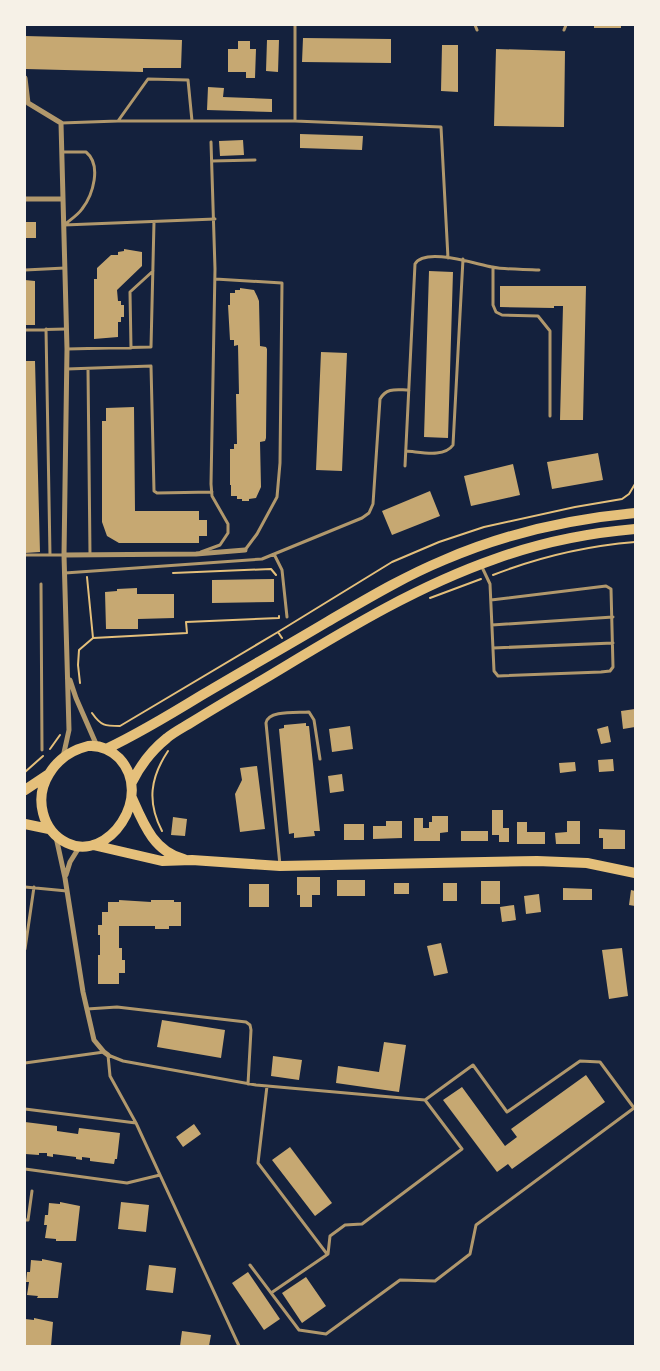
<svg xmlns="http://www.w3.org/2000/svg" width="660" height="1371" viewBox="0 0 660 1371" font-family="Montserrat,sans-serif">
<rect width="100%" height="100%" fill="#14213d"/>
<path fill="#c6a872" d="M594,25h27v3h-27z
M25,36l157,4 -1,28h-38v4l-118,-3z
M303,38l88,1v24l-89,-1z
M267,40h12l-1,32 -12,-1z
M238,41h12v8h6l-1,29h-9v-6h-18v-23h10z
M442,45h16v47l-17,-1z
M496,49l69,2 -1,76 -70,-1z
M208,87l16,1 -1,9 49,2v13l-65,-2z
M300,134l63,2 -1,14 -62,-2z
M243,140l1,15 -24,1 -1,-15z
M25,222h11v16h-11z
M124,249l18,3v14l-25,24 1,11h3v4h3v12h-3v5h-3v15l-24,2v-60h3v-11l14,-13h7v-3l6,-1z
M429,271l24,1 -5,166 -24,-1z
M25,280l10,1v44h-10z
M500,286h86l-3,134h-23l3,-114h-9v2l-54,-1z
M240,288l14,2 3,6 2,5 1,45 6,1 1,2 -1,89 -1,3 -5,1 1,45 -5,11 -7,1v2h-7v-2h-5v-3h-6v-11h-1v-36h4v-5h3l-1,-50h3l-1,-49 -4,1v-6h-4l-2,-35h2v-12h5v-3h5z
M321,352l26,1 -5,118 -26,-1z
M25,361h10l5,191 -15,1z
M134,407l1,104h64v9h8v16h-8v7h-80l-12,-7 -5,-14v-101h4v-13z
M598,453l5,27 -51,9 -5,-27z
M513,464l7,31 -49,11 -7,-30z
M430,491l10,25 -48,19 -10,-24z
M274,579v23l-62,1v-23z
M137,588v6h37v24l-36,1v10h-32l-1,-37 12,-1v-2z
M635,709v18l-12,2 -2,-18z
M306,723v3h3l11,105h-6l1,5 -21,2v-5l-5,1 -10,-105 5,-1v-3z
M350,726l3,23 -21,3 -3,-23z
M608,726l3,16 -10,2 -4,-15z
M613,759l1,12 -15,1 -1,-12z
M575,762l1,9 -16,2 -1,-10z
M257,766l8,63 -25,3 -5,-38 7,-14 -2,-12z
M342,774l2,17 -14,2 -2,-17z
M492,810h11v18h6v14h-10v-7h-7z
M432,816h16v16l-8,1v8h-26v-23h9v10h6v-6h3z
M173,817l14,2 -2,17 -14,-1z
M386,821h16v17l-29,1v-13h13z
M567,821h13v23h-24l-1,-11 12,-1z
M517,822h10v10h18v12h-28z
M344,824h20v16h-20z
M599,829l26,1v19h-22v-11h-4z
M461,831h27v10h-27z
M297,877h23v18h-8v12h-12v-12h-3z
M337,880h28v16h-28z
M481,881h19v23h-19z
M394,883h15v11h-15z
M443,883h14v18h-14z
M249,884h20v23h-20z
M563,888l29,1v11h-29z
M631,890l4,1v15l-6,-1z
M539,894l2,18 -15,2 -2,-18z
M119,900l32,2v-2h23v2h7v24h-12v3h-14v-3h-36v22h3v12h3v13h-6v11h-21v-29h2v-20h-2v-10h4v-13h6v-10h11z
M514,905l2,15 -14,2 -2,-15z
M441,943l7,30 -14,3 -7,-30z
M622,948l6,48 -19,3 -7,-49z
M162,1020l63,10 -4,28 -64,-11z
M384,1042l22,3 -7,47 -63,-9 2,-17 41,6z
M273,1056l29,4 -3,20 -28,-4z
M586,1075l19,27 -93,67 -4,-5 -11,8 -54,-72 19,-13 43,59 12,-9 -6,-8z
M25,1122l32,4v5l21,3 1,-6 41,5 -3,26h-2l-1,5 -24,-3v-3l-8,-1v3l-6,-1v-2l-23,-3v3l-6,-1v-3h-8v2l-14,-1z
M194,1124l7,10 -18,13 -7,-10z
M290,1147l42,56 -17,13 -43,-56z
M60,1202l20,4 -4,35h-20v-2l-11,-1 2,-13h-3l1,-10h3l1,-12 11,1z
M121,1202l28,3 -3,27 -28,-3z
M42,1259l20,4 -4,35h-21l1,-2 -11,-1 2,-13h-3l1,-10h3l1,-12 11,1z
M149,1265l27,3 -3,25 -27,-3z
M248,1272l32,47 -16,11 -32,-47z
M306,1277l20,29 -24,17 -20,-30z
M34,1318l19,4 -2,24h-26v-27l9,1z
M182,1331l29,4 -2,11h-29z"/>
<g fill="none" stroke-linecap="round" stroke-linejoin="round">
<path stroke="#e5c07b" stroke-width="2" d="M635,408v25
M173,573l98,-4 5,6
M493,575c46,-18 93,-29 142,-33
M87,577l6,61 94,-5 -1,-11 93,-4v-2
M430,598l51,-19
M282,638l-4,-6 114,-70 47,-20 45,-15 91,-20 47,-8 7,-5 6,-10
M80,683l-2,-18 1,-15 14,-12
M92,713c9,13 13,13 28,13l158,-94
M50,749l10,-14
M25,772l18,-16
M162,831c-15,-29 -12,-53 6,-80"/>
<path stroke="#b1986c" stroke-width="3" d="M475,25l2,5
M564,30l2,-5
M118,121l30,-42 40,1 4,41
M295,121v-96
M61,123l57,-2h177l146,6 7,131
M62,152h24c16,13 7,43 -4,57 -4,6 -12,11 -18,16
M212,161l43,-1
M64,225l151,-6
M493,267v38l3,7 6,3 36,1 12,15v85
M25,270l40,-2
M215,279l67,4 -2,180 -3,34 -20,37 -12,16
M46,329l4,226
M25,330l41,-1
M131,348l-1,-56 23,-21
M67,349l84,-2 3,-125
M67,369l84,-3 3,125 3,2 55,-1
M88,369l2,185
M406,451c15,1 38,7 47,-6l10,-186
M405,466l10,-202c10,-17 60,0 77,3 15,3 31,2 47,3
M201,552l19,-7 8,-12v-9l-16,-28 -1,-12 4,-215 -4,-127
M274,554l8,16 5,47
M25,555h39
M481,565l9,19 4,87 4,5 103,-4 9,-1 3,-4 -2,-78 -5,-3 -115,14
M65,573l197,-14 100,-41 7,-5 4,-9 7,-105c7,-12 17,-9 29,-9
M41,584l1,166
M492,625l121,-8
M493,648l120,-5
M280,865l-14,-142c2,-13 31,-10 43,-11l5,8 6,39
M25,887l42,4
M25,949l9,-62
M87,1009l30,-2 129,15 4,3 1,5 -3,54
M25,1063l79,-11
M267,1086l-9,77 69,91
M25,1109l111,14
M25,1169l102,14 33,-8
M25,1220h3l4,-29
M271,1293l57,-39 2,-18 15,-11 17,-1 100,-75 -37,-49
M239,1346l-103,-223 -26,-47 -2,-21 15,6 133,24 169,15 48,-35 34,47 73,-51 20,1 34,46 -158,117 -6,29 -35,27 -35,-1 -74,54 -27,-4 -49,-65"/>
<path stroke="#b1986c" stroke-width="5" d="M25,78l3,25 33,20 6,226 -3,206 5,175 -6,27
M25,199h38
M64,555l132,-1 49,-4
M70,680l6,18 21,48
M56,837l9,41 18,114 11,48 10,12 4,3
M66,875l4,-13 10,-16"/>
<path stroke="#e5c07b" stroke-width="10" d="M88,746c13,-1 22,3 31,12 36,38 -11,105 -52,85 -25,-12 -33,-45 -18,-69 9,-15 23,-24 39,-28z
M106,749c34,-16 65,-35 96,-54 42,-25 83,-48 125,-73 38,-22 76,-45 117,-62 60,-26 126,-41 191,-47
M132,782c8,-16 20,-32 35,-44 7,-6 17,-11 25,-16 24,-15 48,-29 72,-43 75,-45 148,-91 231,-120 44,-16 93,-26 140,-30
M25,790l24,-16
M132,798c11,25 22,54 52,61
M25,824l24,5
M93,845l69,16 30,-1 88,6 257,-5 50,2 48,10"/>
</g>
<rect width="660" height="1371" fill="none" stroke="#f6f1e7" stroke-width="52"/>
</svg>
